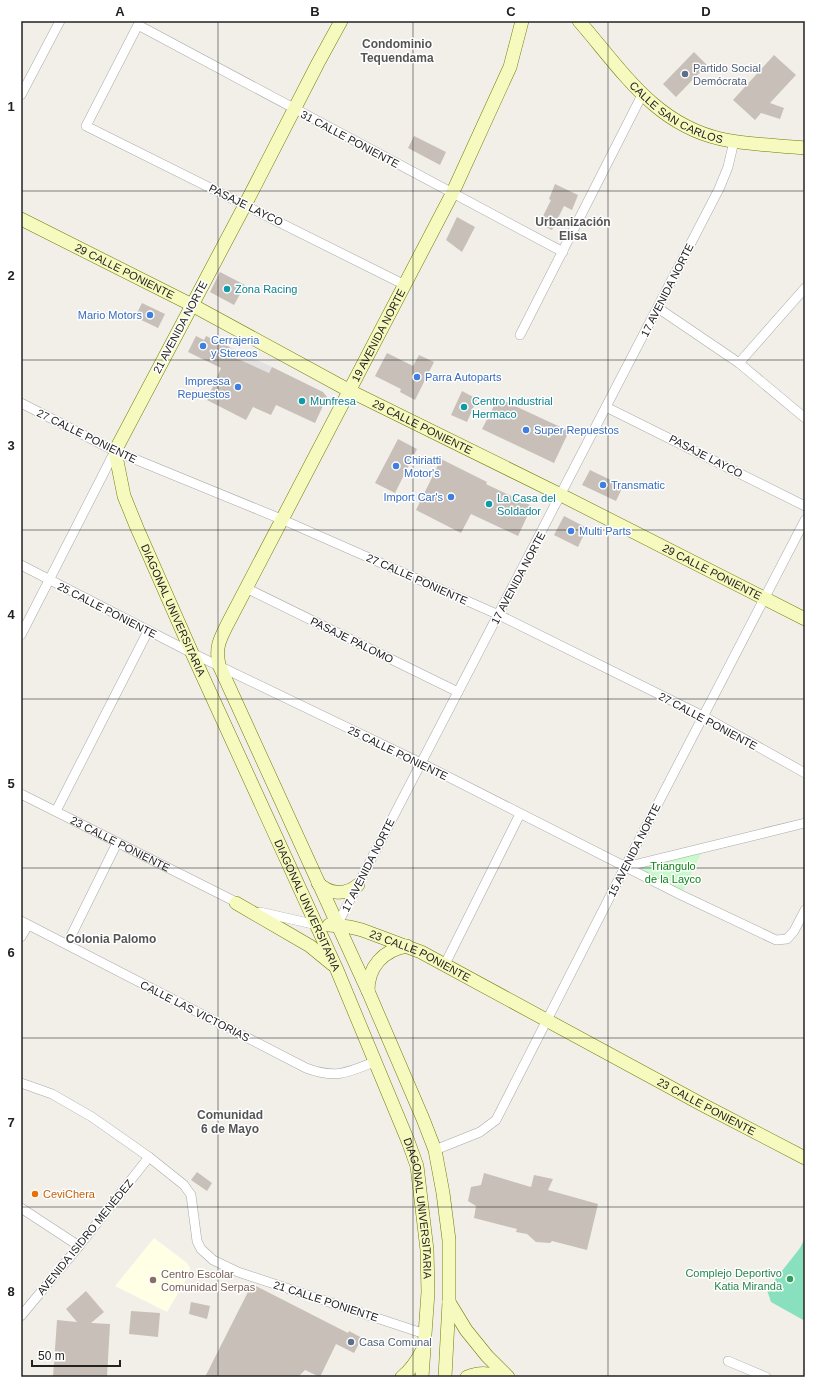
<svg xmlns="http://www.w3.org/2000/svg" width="826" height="1398" viewBox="0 0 826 1398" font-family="Arial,sans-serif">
<rect width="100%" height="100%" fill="#f2efe9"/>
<path fill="#ffffe5" d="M154,1238l33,25 3,5v5l-23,39 -52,-26z"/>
<path fill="#c8facc" d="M704,847l-23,48 -56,-28z"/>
<path fill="#88e0be" d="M805,1238v83l-34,-19 -4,-12 33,-42z"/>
<path fill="#e2e2e2" d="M230,347l42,20 -3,6 -42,-19z"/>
<path fill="#c7bfb8" d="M694,52l13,13 -31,32 -13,-13z
M774,55l22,20 -26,28 14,5 -4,11 -19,-6 -6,7 -22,-20z
M414,136l32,16 -6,13 -32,-17z
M555,184l23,11 -6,15 -8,-4 -12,24 -13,-6 12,-24 -2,-1z
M457,217l18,10 -13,25 -16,-12z
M220,272l25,13 -11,20 -24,-13z
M142,303l23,11 -7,14 -23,-11z
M196,336l8,4 2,-4 24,11 -3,7 42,19 3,-6 51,25 4,5 -12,26 -39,-18 -5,10 -18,-8 -7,13 -39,-20 14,-32 -33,-16z
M387,353l26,13 6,-11 15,7 -19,38 -15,-8 1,-3 -26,-13z
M462,391l15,8 -10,23 -16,-7z
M498,398l71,33 -15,32 -72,-34z
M398,439l19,10 -22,44 -20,-10z
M441,459l46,23 -1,2 46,22 -14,30 -47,-22 -10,19 -45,-23z
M590,470l33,16 -7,15 -34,-16z
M564,516l23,12 -9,19 -24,-12z
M197,1172l15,11 -5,8 -16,-11z
M484,1173l47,14 3,-12 19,4 -5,11 50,14 -11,46 -35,-9 -2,2 -14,-1 -9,-8 -11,-2 1,-3 -43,-11 2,-12 -8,-5 3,-14 10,-2z
M252,1284l96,49 1,-2 13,7 -8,15 -18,-9 -16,33 -15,-7 -7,7h-93z
M86,1291l18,21 -13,11 19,1 -3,53h-54l4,-57 20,2 -11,-13z
M191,1302l19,4 -3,13 -18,-5z
M131,1311l29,2 -2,24 -29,-3z"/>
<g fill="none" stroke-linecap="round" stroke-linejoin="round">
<defs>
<g id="street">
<path d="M21,95l39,-74"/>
<path d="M405,285l-319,-159 52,-101 425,227"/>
<path d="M658,308l81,55 66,55"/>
<path d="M520,335l122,-240"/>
<path d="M739,363l66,-75"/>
<path d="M21,403l94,48 166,68 218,96 204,101 102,57"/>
<path d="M606,407l199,99"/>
<path d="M21,565l171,88 229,110 260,132 95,45 11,-1 7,-8 11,-21"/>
<path d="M246,588l212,104"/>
<path d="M21,635l94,-184"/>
<path id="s1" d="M21,794l219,110"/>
<path d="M56,811l92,-180"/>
<path d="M625,867l180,-44"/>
<path d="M260,912l57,13"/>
<path d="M21,921l285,147c29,11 41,5 68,-6"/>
<path d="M337,925l382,-736 9,-22 6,-26"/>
<path d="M21,937l7,-12"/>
<path d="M67,944l50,-101"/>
<path d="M445,964l75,-150"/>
<path d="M21,1083l31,11 40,23 57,40 35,28 7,10 6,46 4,8 12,11 25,12 187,62"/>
<path d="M435,1150l45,-18 16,-12 129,-253 180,-347"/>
<path d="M21,1208l58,38"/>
<path d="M21,1316l58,-70 70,-89"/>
<path d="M728,1361l38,16"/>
</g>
<g id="secondary">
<path id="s2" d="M341,21l-23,42 -73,142 -130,246 9,45 13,32 55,125 145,317 71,171 9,25 10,84 1,42 -6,85"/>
<path id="s3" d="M579,21c42,48 75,103 142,118 27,6 56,6 84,9"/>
<path id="s4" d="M21,219l171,86 158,86 211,104 244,124"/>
<path d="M318,883c11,11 27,13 40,2"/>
<path d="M236,903l74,43 22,18"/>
<path id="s5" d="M329,925l21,2 12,3 59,22 282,153 102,53"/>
<path d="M368,991c0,-24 15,-41 39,-45"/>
<path d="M449,1302l17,28 21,26 21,21"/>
<path d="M402,1377c9,-7 15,-16 20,-26"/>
<path id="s6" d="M445,1377l4,-75v-62l-6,-47 -8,-43 -12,-31 -55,-128 -149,-326c-4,-18 1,-26 9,-42l224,-429 58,-127 12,-46"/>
<path d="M467,1377c13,-5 23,-4 36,0"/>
</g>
</defs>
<use href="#street" stroke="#a9a9a9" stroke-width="10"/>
<use href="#secondary" stroke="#707d05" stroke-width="14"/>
<use href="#street" stroke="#fff" stroke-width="9"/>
<use href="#secondary" stroke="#f7fabf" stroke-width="13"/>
</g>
<path fill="none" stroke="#222" stroke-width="1" stroke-opacity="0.55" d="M218,21v1356M413,21v1356M608,21v1356M21,191h784M21,360h784M21,530h784M21,699h784M21,868h784M21,1038h784M21,1207h784"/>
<g fill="#5c6f8a" stroke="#fff" stroke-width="1.5">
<circle cx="685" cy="74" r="4"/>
<circle cx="351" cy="1342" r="4"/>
</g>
<g fill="#0f9aa8" stroke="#fff" stroke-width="1.5">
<circle cx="227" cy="289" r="4"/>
<circle cx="302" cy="401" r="4"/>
<circle cx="464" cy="407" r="4"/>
<circle cx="489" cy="504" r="4"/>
</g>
<g fill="#3f7fe0" stroke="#fff" stroke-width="1.5">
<circle cx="150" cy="315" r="4"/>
<circle cx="203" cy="346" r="4"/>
<circle cx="417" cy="377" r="4"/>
<circle cx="238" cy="387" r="4"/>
<circle cx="526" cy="430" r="4"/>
<circle cx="396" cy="466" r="4"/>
<circle cx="603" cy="485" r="4"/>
<circle cx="451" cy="497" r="4"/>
<circle cx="571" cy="531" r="4"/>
</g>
<circle fill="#e8710a" stroke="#fff" stroke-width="1.5" cx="35" cy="1194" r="4"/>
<circle fill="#2e9e5b" stroke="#fff" stroke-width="1.5" cx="790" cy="1279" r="4"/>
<circle fill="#8d6e63" stroke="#fff" stroke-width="1.5" cx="153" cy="1280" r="4"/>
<g text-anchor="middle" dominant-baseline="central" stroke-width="3" stroke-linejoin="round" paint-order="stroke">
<g font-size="11" fill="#4e5e75" stroke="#fff" text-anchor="start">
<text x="693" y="68">Partido Social<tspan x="693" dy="13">Demócrata</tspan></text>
<text x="359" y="1342">Casa Comunal</text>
</g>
<g font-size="11" fill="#222" stroke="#fff">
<text stroke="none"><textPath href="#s3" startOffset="136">CALLE SAN CARLOS</textPath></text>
<text transform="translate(350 139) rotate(28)">31 CALLE PONIENTE</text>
<text transform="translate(246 205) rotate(26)">PASAJE LAYCO</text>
<text stroke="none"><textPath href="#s4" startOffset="116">29 CALLE PONIENTE</textPath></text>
<text transform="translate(667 290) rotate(-63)">17 AVENIDA NORTE</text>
<text transform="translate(180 327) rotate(-62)">21 AVENIDA NORTE</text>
<text stroke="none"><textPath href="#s6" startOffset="1128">19 AVENIDA NORTE</textPath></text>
<text stroke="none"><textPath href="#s4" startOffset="452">29 CALLE PONIENTE</textPath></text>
<text transform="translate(87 436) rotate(26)">27 CALLE PONIENTE</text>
<text transform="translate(706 456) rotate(27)">PASAJE LAYCO</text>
<text stroke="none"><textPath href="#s4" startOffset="776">29 CALLE PONIENTE</textPath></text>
<text transform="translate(518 578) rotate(-62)">17 AVENIDA NORTE</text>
<text transform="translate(417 579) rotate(24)">27 CALLE PONIENTE</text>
<text transform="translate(107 610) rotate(27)">25 CALLE PONIENTE</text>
<text stroke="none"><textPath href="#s2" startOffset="656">DIAGONAL UNIVERSITARIA</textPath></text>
<text transform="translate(352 640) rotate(26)">PASAJE PALOMO</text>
<text transform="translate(708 721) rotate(28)">27 CALLE PONIENTE</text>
<text transform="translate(398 753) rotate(26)">25 CALLE PONIENTE</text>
<text stroke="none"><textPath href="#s1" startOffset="111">23 CALLE PONIENTE</textPath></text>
<text transform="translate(634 850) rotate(-63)">15 AVENIDA NORTE</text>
<text transform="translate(368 865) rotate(-63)">17 AVENIDA NORTE</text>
<text stroke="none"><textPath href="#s2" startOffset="980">DIAGONAL UNIVERSITARIA</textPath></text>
<text stroke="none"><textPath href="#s5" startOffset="97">23 CALLE PONIENTE</textPath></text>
<text transform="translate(195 1011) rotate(27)">CALLE LAS VICTORIAS</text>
<text stroke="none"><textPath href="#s5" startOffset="421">23 CALLE PONIENTE</textPath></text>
<text stroke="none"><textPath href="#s2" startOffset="1305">DIAGONAL UNIVERSITARIA</textPath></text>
<text transform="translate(85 1237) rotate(-51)">AVENIDA ISIDRO MENÉDEZ</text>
<text transform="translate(326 1301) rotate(18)">21 CALLE PONIENTE</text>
</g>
<g font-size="11" fill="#0d838f" stroke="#fff" text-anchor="start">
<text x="235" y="289">Zona Racing</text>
<text x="310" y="401">Munfresa</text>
<text x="472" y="401">Centro Industrial<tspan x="472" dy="13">Hermaco</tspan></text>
<text x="497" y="498">La Casa del<tspan x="497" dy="13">Soldador</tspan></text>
</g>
<g font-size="11" fill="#366cbe" stroke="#fff" text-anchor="start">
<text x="142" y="315" text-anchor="end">Mario Motors</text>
<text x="211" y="340">Cerrajeria<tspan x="211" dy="13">y Stereos</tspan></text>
<text x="425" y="377">Parra Autoparts</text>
<text x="230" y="381" text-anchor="end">Impressa<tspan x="230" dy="13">Repuestos</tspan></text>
<text x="534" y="430">Super Repuestos</text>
<text x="404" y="460">Chiriatti<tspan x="404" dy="13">Motor's</tspan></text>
<text x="611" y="485">Transmatic</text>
<text x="443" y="497" text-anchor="end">Import Car's</text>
<text x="579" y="531">Multi Parts</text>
</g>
<g font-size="11" fill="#0c8416" stroke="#fff">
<text x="673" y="866">Triangulo<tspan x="673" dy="13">de la Layco</tspan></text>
</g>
<g font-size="11" fill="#c56008" stroke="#fff" text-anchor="start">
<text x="43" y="1194">CeviChera</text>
</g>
<g font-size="11" fill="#27864d" stroke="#fff" text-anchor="end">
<text x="782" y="1273">Complejo Deportivo<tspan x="782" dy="13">Katia Miranda</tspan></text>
</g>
<g font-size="11" fill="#785e54" stroke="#fff" text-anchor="start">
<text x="161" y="1274">Centro Escolar<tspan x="161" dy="13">Comunidad Serpas</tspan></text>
</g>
<g font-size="12" font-weight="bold" fill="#555" stroke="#fff">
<text x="397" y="44">Condominio<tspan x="397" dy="14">Tequendama</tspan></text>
<text x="573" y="222">Urbanización<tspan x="573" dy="14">Elisa</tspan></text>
<text x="111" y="939">Colonia Palomo</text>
<text x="230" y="1115">Comunidad<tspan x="230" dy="14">6 de Mayo</tspan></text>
</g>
</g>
<rect width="826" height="1398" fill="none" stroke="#ffffff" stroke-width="44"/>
<path d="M32 1360v6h88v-6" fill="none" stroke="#222222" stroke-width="2"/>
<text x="38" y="1360" font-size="12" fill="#222222" stroke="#ffffff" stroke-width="3" paint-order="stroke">50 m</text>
<rect x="22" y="22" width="782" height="1354" fill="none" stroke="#222" stroke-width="1.5"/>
<g font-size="13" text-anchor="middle" font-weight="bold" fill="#222">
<text x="120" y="16">A</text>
<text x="315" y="16">B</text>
<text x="511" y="16">C</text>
<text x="706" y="16">D</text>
<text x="11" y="111">1</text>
<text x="11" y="280">2</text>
<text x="11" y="450">3</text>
<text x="11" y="619">4</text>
<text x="11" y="788">5</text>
<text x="11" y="957">6</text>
<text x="11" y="1127">7</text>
<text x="11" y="1296">8</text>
</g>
</svg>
